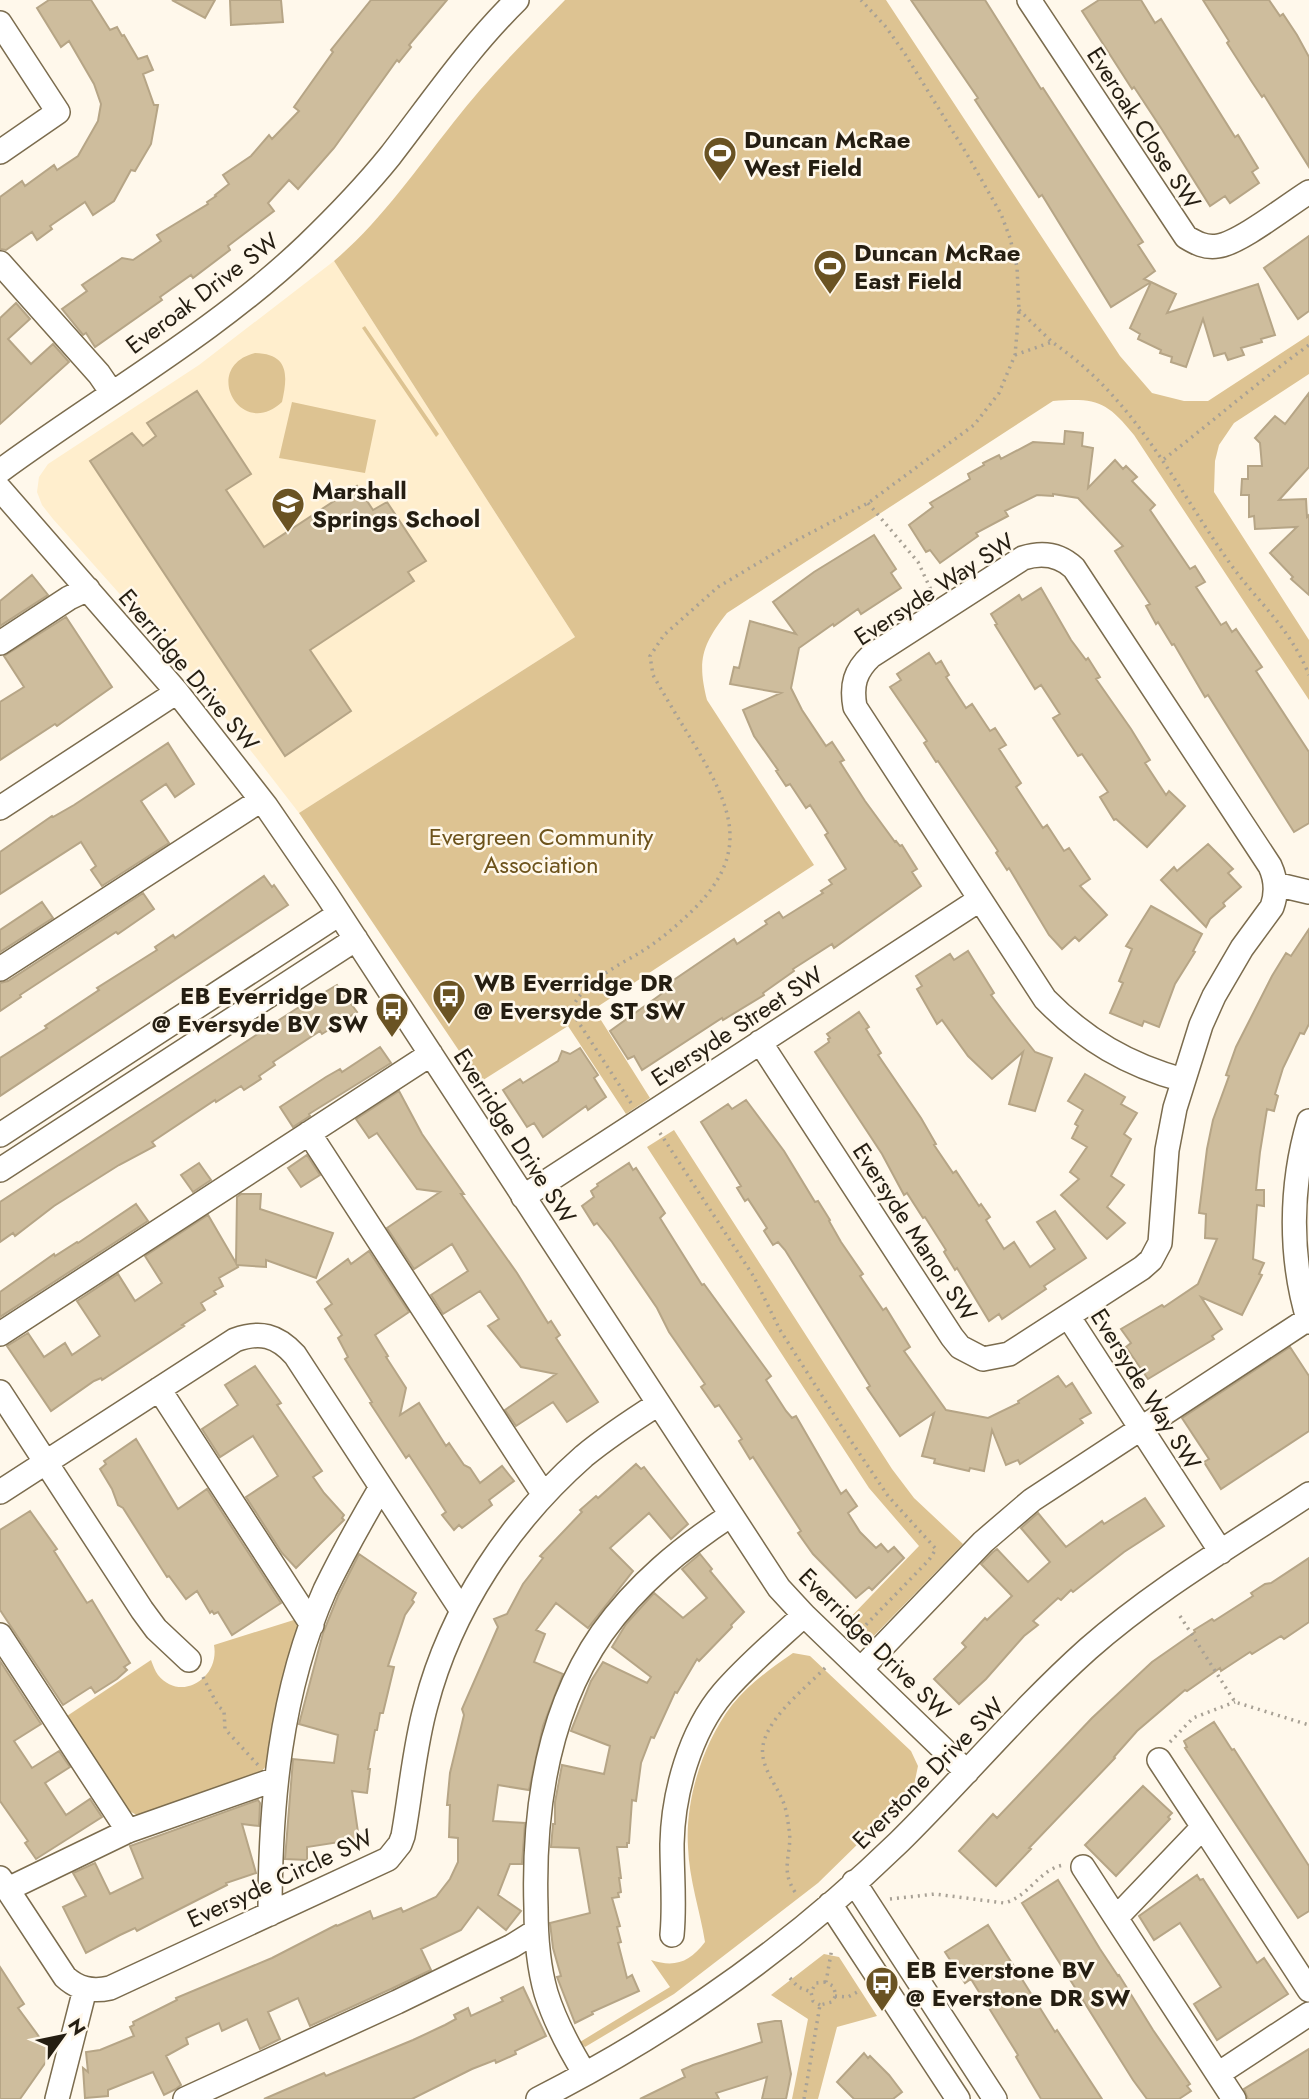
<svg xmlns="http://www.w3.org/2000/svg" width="1309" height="2099" viewBox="0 0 1309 2099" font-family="Jost,sans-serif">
<rect width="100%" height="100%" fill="#fff8eb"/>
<path fill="#ffeecd" d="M334,261l241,376 -276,176 -140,-181 -33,-31 -73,-82 -11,-14 -5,-13 2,-15 9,-13 151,-99z"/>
<path fill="#ddc392" d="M565,0h321l234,356 32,37 32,8h24l101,-66v39l-75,49 -15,22 -4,16 -1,31 95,148v60l-175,-265c-28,-34 -37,-37 -81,-34l-326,212c-25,32 -30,47 -20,87l107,165 -220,144 56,89 -24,16 -58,-88 -88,56 -181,-269 276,-176 -241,-376c47,-40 81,-90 119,-138 34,-44 73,-83 112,-123z
M365,326l74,108 -3,3 -74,-109z
M255,353c34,1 33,22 27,49 -41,39 -82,-35 -27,-49z
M292,402l84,18 -11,53 -86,-15z
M674,1130l218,339 22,29 49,46 -96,99 -22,-20 74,-77 -50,-58 -222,-341z
M297,1619l2,6 -32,140 -6,7 -124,43 -12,-6 -58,-93 84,-56c2,5 4,11 7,15 23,28 62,3 56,-30z
M793,1653l17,3 101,95 7,15 -5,24 -95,93 -144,111 -89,53 -5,-5 90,-55 -19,-27c24,8 39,2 54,-18 -5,-31 -16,-63 -17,-95 -3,-48 15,-104 44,-142 17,-21 39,-37 61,-52z
M824,1954l15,3 38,59 -40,11 -19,72h-26l16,-80 -37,-24z"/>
<path fill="#cebd9d" stroke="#b6a586" stroke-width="2" d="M49,0h42l19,30 7,-3 5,9 2,-1 14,24 9,-3 6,14 -10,4 11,31h4l-7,39 -16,27 -4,-1 -17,31 -21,14 -8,-13 -35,24 2,3 -15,11 -5,-8 -26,18 -6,-1v-52l22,-16 3,5 29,-21 3,5 21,-14 20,-35 3,-17 -7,-20 -25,-43 -8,6 -24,-39z
M172,0h43l-10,18z
M230,0h51l2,22 -52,3z
M371,0h76l-38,45 2,2 -12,15 -2,-2 -63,88 -36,41 -9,-9 -21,23 6,8 -46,35 2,4 -37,28 -2,-3 -31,22 2,3 -67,47 -9,-14 -3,2 -21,-26 25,-18 -5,-6 40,-27 11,2 28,-19 -4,-6 51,-31 -1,-2 9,-6 -1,-1 14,-11 -6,-9 28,-19 18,-21 3,4 27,-28 -5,-4 39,-55 -2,-2z
M911,0h74l56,89 2,-1 100,154 -5,3 17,26 -11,8 7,3 -40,25 -69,-112 -3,2 -64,-97 3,-2z
M1099,0h42l14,23 6,-4 74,118 3,-2 20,33 -6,4 7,11 -29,20 -5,-7 -15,10 -49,-78 -27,-41 -2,2 -50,-78z
M1203,0h66l11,16 3,-2 14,21 12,22v110l-45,-72 -2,2 -10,-15 -25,-39 2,-2z
M1309,236v75l-11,8 -34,-51z
M1151,282l25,12 -9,19 91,-29 17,51 -14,4 1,3 -21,6 3,7 -16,5 -3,-7 -11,3 -11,-37 -17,48 -15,-5 1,-5 -12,-4 1,-3 -23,-11 2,-5 -10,-6z
M16,303l14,16 -22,20 23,25 22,-20 16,18 -69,62v-106z
M197,391l54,83 -25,16 38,57 93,-61 16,24 14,-8 39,59 -18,11 6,9 -104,69 41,61 -66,45 -195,-295 42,-28 11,13 13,-10 -9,-13z
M1309,393v74l-30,33 27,-1 1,18 2,-2v80l-18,-16 2,-2 -23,-24 27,-26 -42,2 -1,-13 -5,1v-22h-8l1,-16h6v-13h14l-2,-23 -5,-5 20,-22 10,8z
M1065,431l18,2 -1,13 11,2 -5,40 27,-28 8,9 3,-3 11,11 -5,4 23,24 -5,5 40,59 5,-3 10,16 -9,5 25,38 5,-3 6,10 4,-3 26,38 -6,4 53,81v71l-15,9 -86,-137 -3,2 -31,-53 -2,1 -14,-23 -2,2 -10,-18 4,-2 -35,-53 8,-5 -45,-48 -25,-4v2l-16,-1 -32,16 3,5 -32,17 2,3 -38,27 -10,-13 -4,2 -17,-27 24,-18 -3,-4 40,-24 -2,-5 16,-9 -1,-2 16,-8 2,4 32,-17 31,2z
M874,535l22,34 -5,4 10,15 -40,26 -3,-5 -24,17 -1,-2 -34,24 -8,40 11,22 24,36 6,-4 12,18 -4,2 25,39 30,41 1,-1 4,5 2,-1 15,24 -5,3 9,14 -87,62 -2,-4 -39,25 1,2 -31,22 1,2 -41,25 -1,-2 -80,52 -8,-14 -6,3 -18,-28 50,-36 4,-4 -2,-3 72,-49 3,5 30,-20 -2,-3 14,-9 4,6 40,-25 -2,-2 11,-7 -3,-4 17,-11 -21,-34 3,-2 -18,-28 -4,3 -16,-24 -4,2 -10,-15 2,-1 -24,-34 -11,-26 38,-17 -51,-9 4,-17 5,1 11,-47 46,13 -23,-32 41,-30z
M32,575l16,20 -48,31v-25z
M1041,588l30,52 15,20 2,-2 12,19 -4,2 35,50 19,31 -5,3 21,32 3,-4 16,15 -38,41 -31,-28 -2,1 -14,-23 8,-5 -26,-38 -4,2 -25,-38 7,-4 -19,-29 -6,4 -40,-64 2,-1 -6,-10 28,-19 3,5z
M66,617l46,70 -55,39 -2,-2 -55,36v-58l24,-15 -20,-31z
M929,653l7,11 5,-3 8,14 -3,2 20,31 6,-4 18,27 5,-3 11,17 -7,4 22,34 -5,4 27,41 4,-3 17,26 5,-3 21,31 -10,7 27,29 -28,26 -4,-4 -13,12 -13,-14 -40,-67 -2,2 -11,-17 2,-2 -60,-90 -2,1 -12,-19 3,-2 -37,-54 11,-7 -4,-6z
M168,743l26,41 -19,13 -9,-13 -25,17 28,42 -67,43 -11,-16 5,-4 -15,-24 -81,52v-42l52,-36 1,1 21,-12z
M1208,844l25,25 -5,4 13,14 -18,16 2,3 -15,13 -4,8 -45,-47 13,-13 3,4z
M264,876l8,11 2,-2 14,20 -288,191v-38l47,-30 -2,-2 54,-36 -2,-2 60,-38 -2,-3 18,-12 2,3z
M143,893l11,16 -36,25 -2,-2 -96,63 1,2 -21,14v-28l8,-2z
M42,902l11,16 -53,34v-22z
M1151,906l51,28 -9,17 2,1 -20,32 -16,43 -15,-6 -2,5 -32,-13 13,-30 -4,-2 13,-32 -6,-3z
M1309,929v95l-5,10 -4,-1 -17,35 -8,26 3,2 -4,15 -7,-2 -7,43 -4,38h8v16l-7,-1 -4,54 11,4 -5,11 3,1 -20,40 -41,-18 21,32 -10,7 2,3 -66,40 -22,-32 5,-4 -10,-14 41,-24 2,2 34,-23 19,-45 -12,-1 1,-24 -7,-1 8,-64 6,-29 16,-44 -3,-1 10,-28 36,-71 14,-23 5,3z
M968,951l26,42 -3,2 20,27 24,30 17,6 -17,53 -26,-7 14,-52 -31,27 -24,-23 -26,-36 -5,4 -20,-35 5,-3 -6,-10 34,-22 4,6z
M337,985l20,27 -35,22 -2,-3 -47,31 2,3 -16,11 2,3 -17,11 -3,-4 -25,16 -1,-2 -63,42 3,4 -36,19 -65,41 -39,30 -2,-3 -13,9v-40l296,-193z
M859,1012l10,15 -3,2 15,24 -3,2 43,63 15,26 -2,1 19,28 3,-2 23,35 2,-2 9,13 -4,3 18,29 10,-7 16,25 25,-18 -18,-27 18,-11 31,47 -42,28 2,3 -44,30 -3,-5 -10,7 -32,-53 -2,2 -11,-18 2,-2 -21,-33 -2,1 -16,-25 -3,2 -22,-41 -67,-102 14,-10 -1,-3 2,-1 -3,-4z
M380,1047l11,16 -82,51 1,2 -17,11 -13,-20 46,-30 14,-8 2,3z
M580,1048l18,27 -4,3 12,19 -18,13 -2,-4 -43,31 -9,-14 -7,4 -24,-37 17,-11 3,4 35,-22 4,-10 8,3z
M1085,1074l40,23 -4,7 16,9 -13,21 7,5 -20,37 13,9 -17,22 18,16 -18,16 -46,-44 18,-16 -9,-7 17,-25 -15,-9 6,-12 -3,-2 8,-14 -15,-9z
M399,1091l23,43 42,60h-3l56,79 31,50 3,-2 9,14 -4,3 42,64 -31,20 -14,-20 -37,24 -11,-16 51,-36 -35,-7 -33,-41 11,-7 -19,-28 -37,23 -12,-19 37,-24 -16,-27 -38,25 -27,-41 53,-36 -23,-3 -40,-56 -8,5 -13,-19z
M746,1100l38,51 31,51 3,-1 12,19 -1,1 12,21 22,32 -3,2 23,34 3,-2 24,39 -6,4 42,59 42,8 31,-15 -1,-2 40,-25 8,11 6,-4 19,30 -11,6 3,4 -63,41 -2,-4 -12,5 -14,-35 -8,41 -14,-3 -1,3 -35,-8 1,-4 -13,-3 12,-43 -34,23 -33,-48 3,-2 -85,-136 -7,-8 -5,3 -9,-14 3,-3 -19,-29 -3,2 -8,-13 4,-2 -40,-64 27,-18 4,5z
M307,1155l13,20 -19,12 -13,-19z
M199,1163l12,17 -18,12 -12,-17z
M629,1163l4,7 3,-2 29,45 -5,5 42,67 2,-1 67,92 -5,4 20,31 6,7 4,-2 45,78 5,-4 11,16 -9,7 12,19 16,16 5,-4 7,8 6,-5 10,11 -32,32 -3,-3 -13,11 -43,-44 -15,-21 3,-2 -48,-74 -3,2 -11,-18 3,-2 -23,-34 -4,2 -14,-20 4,-3 -36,-52 -12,-24 -45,-66 -15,-19 -3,2 -12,-19 12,-9 -3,-6 7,-5 -1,-2z
M241,1194h20l-1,15 73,24 -17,45 -50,-18v7l-29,-2 1,2 -19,11 4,8 -9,5 2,3 -15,9 4,7 -23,15 2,1 -82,54 -1,-2 -7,3 -43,30 -44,-65 21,-13 16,24 21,-14 7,12 28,-19 -23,-35 41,-27 17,27 27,-18 -17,-27 63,-41 28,48 1,-66z
M136,1204l12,17 -148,96v-25l54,-38 1,2 22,-14 1,1z
M369,1251l40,61 -34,23 13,21 -2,1 20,31 -6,27 19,-12 27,43 3,-3 15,22 6,3 10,15 22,-17 12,15 -25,19 3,5 -30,23 -3,-3 -5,5 -12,-15 4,-3 -16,-25 -21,-32 -3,3 -36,-55 2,-1 -27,-43 3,-2 -10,-19 4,-3 -17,-26 7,-5 -15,-22 31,-23 3,5z
M1290,1347l19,29v55l-88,58 -17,-27 5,-3 -27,-41z
M255,1366l26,37 -4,2 45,66 -9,6 11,16 20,22 -2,3 2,2 -48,48 -14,-15 -36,-56 32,-21 -25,-40 -33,21 -18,-28 36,-24 -13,-20z
M136,1439l42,70 29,-20 74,114 -49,32 -14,-23 -4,2 -2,-3 -2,2 -13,-22 -11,8 -17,-23 -2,1 -44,-69 -5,-3 -6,-16 -12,-20 6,-5 -2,-3z
M636,1464l5,5 3,-2 44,57 -17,15 -22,-26 -39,35 23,23 -45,57 -32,-25 -20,27 9,4 -11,28 29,12 -20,52 -14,64 -31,-5 -5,36 32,2 -3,41h-12l-12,31 23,16 -15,19 -28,-23 -17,23 -40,19 10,21 -40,19 -81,37 -12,-28 -30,14 12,27 -20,10 -13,-30 -25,12 -3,-8 -33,15 2,6 -22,12 15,29 -5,4 -12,6 -11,-23 -45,18v6l-23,2 -2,-30 5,4 -2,-20 14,-2 34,-14 -4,-9 4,-2 -1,-3 44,-22 -1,-2 96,-40 64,-33 1,1 33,-15 3,8 28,-11 2,4 33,-15 14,-18 8,-17v-24l-9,-1 1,-32h-3l3,-32 14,-58 -2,-6 36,-82 -4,-8 13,-5 16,-30 20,-26 -3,-2 42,-44 -2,-2 16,-14 2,2z
M1145,1498l19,28 -40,26 -51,40 -2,-2 -10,10 -3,-2 -25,23 5,4 -14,11 -38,43 -27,25 -25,-25 32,-32 -4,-4 23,-25 2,2 25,-24 -31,-32 12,-12 4,-3 31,33 22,-20 -29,-34 17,-15 28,34 36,-26 2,3z
M30,1511l27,38 -3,2 33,52 5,-3 38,63 -6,4 3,3 -10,9 -22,14 -4,-6 -28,18 -63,-95v-80z
M359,1554l57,39 -4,7 2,2 -9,13 -17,51 6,1 -11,46h-3l-3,17h-2l-7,39h2l-3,24 -15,-2 7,48 -52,8v13l-22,-1 8,-100 41,4 4,-28 -39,-11 24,-91 15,-37z
M700,1554l12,15 -2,2 34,41 -13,13 1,2 -33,34 -2,-2 -20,34 -2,-1 -21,46 -3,-1 -10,26 -5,38 -4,-1 -3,43h-2v4h-10l4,31h-2l2,14 -3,1 1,4 -7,1 8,28 -3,1 4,15 -3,1 9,35 5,-3 7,16 -47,21 1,2 -18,9 -18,-46 4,-1 -8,-28 -3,-25 40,-10 -11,-65 -28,-1 2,-23h2v-22l7,-37 42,9 6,-28 -39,-15 20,-50 12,-19 44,21 4,-6 -39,-30 14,-23 28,-31 29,25 24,-20 -25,-29z
M1309,1558v64l-25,17 -3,-3 -29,18 -2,-2 -29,19 -1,-3 -33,23 -2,-1 -48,41 -23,26 1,1 -86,90 2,1 -35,37 -37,-35 34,-37 4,4 95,-100 60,-56 43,-30 -1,-2 18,-11 2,2 39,-25 -2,-3 14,-9 6,-1z
M0,1661l41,63 -27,17 18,27 27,-17 11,16 -25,16 21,32 24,-16 12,18 -66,42 -11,-16 3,-2 -28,-40z
M1214,1722l18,28 2,-1 75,117v45l-11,7 -113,-170 2,-1 -3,-6z
M1143,1786l29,27 -4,4 2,2 -54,57 -31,-31z
M258,1800l2,3 -1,23 -17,-2 14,49 -30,10 1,2 -71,36 -19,10 -2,-3 -15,7 -34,18 -23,-46 23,-11 -13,-23 22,-10 15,31 33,-16 -13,-32z
M1197,1875l3,5 3,-1 54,84 7,-5 24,36 -71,46 -23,-36 27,-17 -41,-64 -26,17 -15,-24z
M1058,1880l42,69 18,27 1,-1 34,55 37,54 -3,2 4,5 -12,8h-32l-14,-19 -111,-177z
M988,1925l67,107 2,-2 45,69h-61l-25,-42 2,-2 -47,-76 -6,4 -20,-31z
M0,1967l24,37 -6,4 22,30 15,11 -35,50h-20z
M523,1987l23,49 -31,15 1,3 -20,9 -1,-3 -23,9 -60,30h-148l60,-26 2,3 87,-36 32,-15 11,-6 -2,-4 14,-7 3,8 32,-15 -2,-3z
M775,2021h6l10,53 -5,25h-24l5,-22 -51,16 3,6h-79l45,-22 -3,-7 11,-5 69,-23 -4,-18z
M1309,2049v50h-61l-4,-10z
M864,2053l4,5 2,-2 19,19 13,17 -9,7h-39l-17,-17z"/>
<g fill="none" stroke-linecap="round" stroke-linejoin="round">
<defs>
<path id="minor" d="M1029,0l157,237c10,6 19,11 32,9 22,-3 70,-41 91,-54
M0,23l58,89 -58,40
M0,263l99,111 13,19
M0,471c102,-75 215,-138 307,-226 29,-28 58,-58 83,-89 41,-53 79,-109 127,-156
M0,489l177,203 89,114 61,89 452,693 25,27 163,157
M0,643l69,-45 19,-9
M0,808l177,-116
M1275,884l34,8
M0,969l261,-169
M760,1042l192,295 8,10 23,12 26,-5 133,-86 9,-8 9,-17 7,-93 8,-42 26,-83 13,-29 28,-48 30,-41c5,-14 4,-28 -2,-41l-196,-298c-15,-14 -32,-16 -51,-10l-152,98c-16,15 -20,29 -16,51l190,292c40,41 83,66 138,81
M1309,1121c-19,64 -20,137 0,201
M309,1133l235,362
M0,1135l339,-221
M0,1170l356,-231
M523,1197l456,-297
M1068,1316l153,236
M0,1334l431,-280
M159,1389l153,236
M0,1392l142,218 14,19 33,31
M0,1492l235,-152c25,-9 42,-5 60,15l167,256
M0,1635l128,196
M861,1669l122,-127 49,-42 276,-181
M1159,1760l44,67
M1083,1867l33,51
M0,1878l65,99c13,12 27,15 45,11l278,-129 12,-15 3,-8c8,-44 11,-88 23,-131 25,-96 84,-184 158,-249 23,-19 49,-36 74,-52
M854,1882l141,217
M8,1889l120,-58 148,-52
M830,1904l128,195
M270,1914c0,-110 10,-223 55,-324 17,-35 36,-69 56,-103
M672,1935c3,-31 0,-60 0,-91 1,-51 18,-112 51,-151 24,-28 54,-53 81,-78
M585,2074c-16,-26 -30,-52 -39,-81 -8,-28 -10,-56 -10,-85 -3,-94 11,-196 66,-275 35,-49 79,-85 129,-118
M1218,2074l91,-60
M57,2099l28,-110
M185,2099l212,-97 115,-56 24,-15
M538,2099c132,-67 255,-154 361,-257 64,-63 122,-133 189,-193 68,-60 146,-105 221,-155
M1234,2099l-118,-181 87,-91 106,163"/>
</defs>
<use href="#minor" stroke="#7b6c4e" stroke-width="26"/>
<path stroke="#a8a195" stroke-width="3.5" stroke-dasharray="2 5" stroke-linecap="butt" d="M1019,310l33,32
M1015,355l37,-13c83,57 121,140 177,220 29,41 60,64 80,113
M1164,459c48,-37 95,-78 145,-114
M868,503l50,59 14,30
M631,1103l-54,-83 -5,-11c10,-26 45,-43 69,-57 19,-12 38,-28 54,-44 55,-56 37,-99 2,-159 -15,-25 -30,-49 -44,-74l-3,-19 14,-21 54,-48 77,-46 73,-38 106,-78 25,-32 16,-38 4,-45 -2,-43 -7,-29 -9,-24 -33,-58 -63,-102 -19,-27 -25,-27
M660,1133l94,144 26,53 69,108 39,58 48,53 -7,11 -73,75
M1180,1616l55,86 74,23
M203,1677l15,29 6,5 1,18 33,36
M1170,1742l23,-24 42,-16
M795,1892c-16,-24 -2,-39 -6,-63 -1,-7 -2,-15 -4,-22 -5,-17 -19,-32 -22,-50 -6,-32 42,-68 63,-90
M890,1899l45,-5 69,9c24,-5 36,-35 60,-38
M790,1978l8,9 13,5
M835,1996l13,1 13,-7
M820,2005l-7,-4 -2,-9 5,-9 10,-1
M804,2099l16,-94 12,-3 4,-7 -3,-9 -7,-4 6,-34"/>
<use href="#minor" stroke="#fff" stroke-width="23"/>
</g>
<defs>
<symbol id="stadium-pin" viewBox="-11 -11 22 30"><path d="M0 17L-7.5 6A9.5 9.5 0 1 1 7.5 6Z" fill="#6a5323" stroke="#fff8eb"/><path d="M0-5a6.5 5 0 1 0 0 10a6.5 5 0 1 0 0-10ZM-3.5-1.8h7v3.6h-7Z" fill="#fff"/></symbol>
<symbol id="school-pin" viewBox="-11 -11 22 30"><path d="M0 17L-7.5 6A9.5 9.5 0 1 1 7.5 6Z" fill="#6a5323" stroke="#fff8eb"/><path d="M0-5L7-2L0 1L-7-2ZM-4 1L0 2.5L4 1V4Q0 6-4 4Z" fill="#fff"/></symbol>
<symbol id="bus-pin" viewBox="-11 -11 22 30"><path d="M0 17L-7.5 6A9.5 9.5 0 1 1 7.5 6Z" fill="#6a5323" stroke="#fff8eb"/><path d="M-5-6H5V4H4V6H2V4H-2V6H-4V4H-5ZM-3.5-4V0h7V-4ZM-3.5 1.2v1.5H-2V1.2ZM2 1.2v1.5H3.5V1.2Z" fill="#fff"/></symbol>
</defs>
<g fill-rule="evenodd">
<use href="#stadium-pin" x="701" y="134" width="38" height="52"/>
<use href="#stadium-pin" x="811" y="247" width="38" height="52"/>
<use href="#school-pin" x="269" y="485" width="38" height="52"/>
<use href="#bus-pin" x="430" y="977" width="38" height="52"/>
<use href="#bus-pin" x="373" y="990" width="38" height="52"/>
<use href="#bus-pin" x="863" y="1964" width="38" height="52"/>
</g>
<g text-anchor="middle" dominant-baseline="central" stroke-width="5" stroke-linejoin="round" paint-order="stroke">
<g font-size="24" fill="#251e12" stroke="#fff8eb">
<text transform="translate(1144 128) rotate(57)">Everoak Close SW</text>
<text transform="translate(202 293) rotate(-37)">Everoak Drive SW</text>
<text transform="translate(934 589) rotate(-33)">Eversyde Way SW</text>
<text transform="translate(189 670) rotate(50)">Everridge Drive SW</text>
<text transform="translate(737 1026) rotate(-33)">Eversyde Street SW</text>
<text transform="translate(515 1136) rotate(57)">Everridge Drive SW</text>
<text transform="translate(915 1232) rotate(57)">Eversyde Manor SW</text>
<text transform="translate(1146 1389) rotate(58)">Eversyde Way SW</text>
<text transform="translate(875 1644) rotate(45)">Everridge Drive SW</text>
<text transform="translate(928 1773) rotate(-45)">Everstone Drive SW</text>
<text transform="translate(280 1878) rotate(-25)">Eversyde Circle SW</text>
</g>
<g font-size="24" font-weight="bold" fill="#251e12" stroke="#fff8eb" text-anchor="start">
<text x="744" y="139">Duncan McRae<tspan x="744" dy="28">West Field</tspan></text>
<text x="854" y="252">Duncan McRae<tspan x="854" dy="28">East Field</tspan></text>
<text x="312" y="490">Marshall<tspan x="312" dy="28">Springs School</tspan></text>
<text x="474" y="982">WB Everridge DR<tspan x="474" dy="28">@ Eversyde ST SW</tspan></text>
<text x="368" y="995" text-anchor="end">EB Everridge DR<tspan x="368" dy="28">@ Eversyde BV SW</tspan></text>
<text x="906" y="1969">EB Everstone BV<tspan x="906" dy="28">@ Everstone DR SW</tspan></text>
</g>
<g font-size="24" fill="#6d531b" stroke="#fff8eb">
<text x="541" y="836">Evergreen Community<tspan x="541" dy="28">Association</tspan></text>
</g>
</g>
<g transform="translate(63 2036) rotate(57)" stroke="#fff8eb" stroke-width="5" paint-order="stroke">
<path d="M0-5L12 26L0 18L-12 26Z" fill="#251e12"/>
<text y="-10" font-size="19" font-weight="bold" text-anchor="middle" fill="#251e12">N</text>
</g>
</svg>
